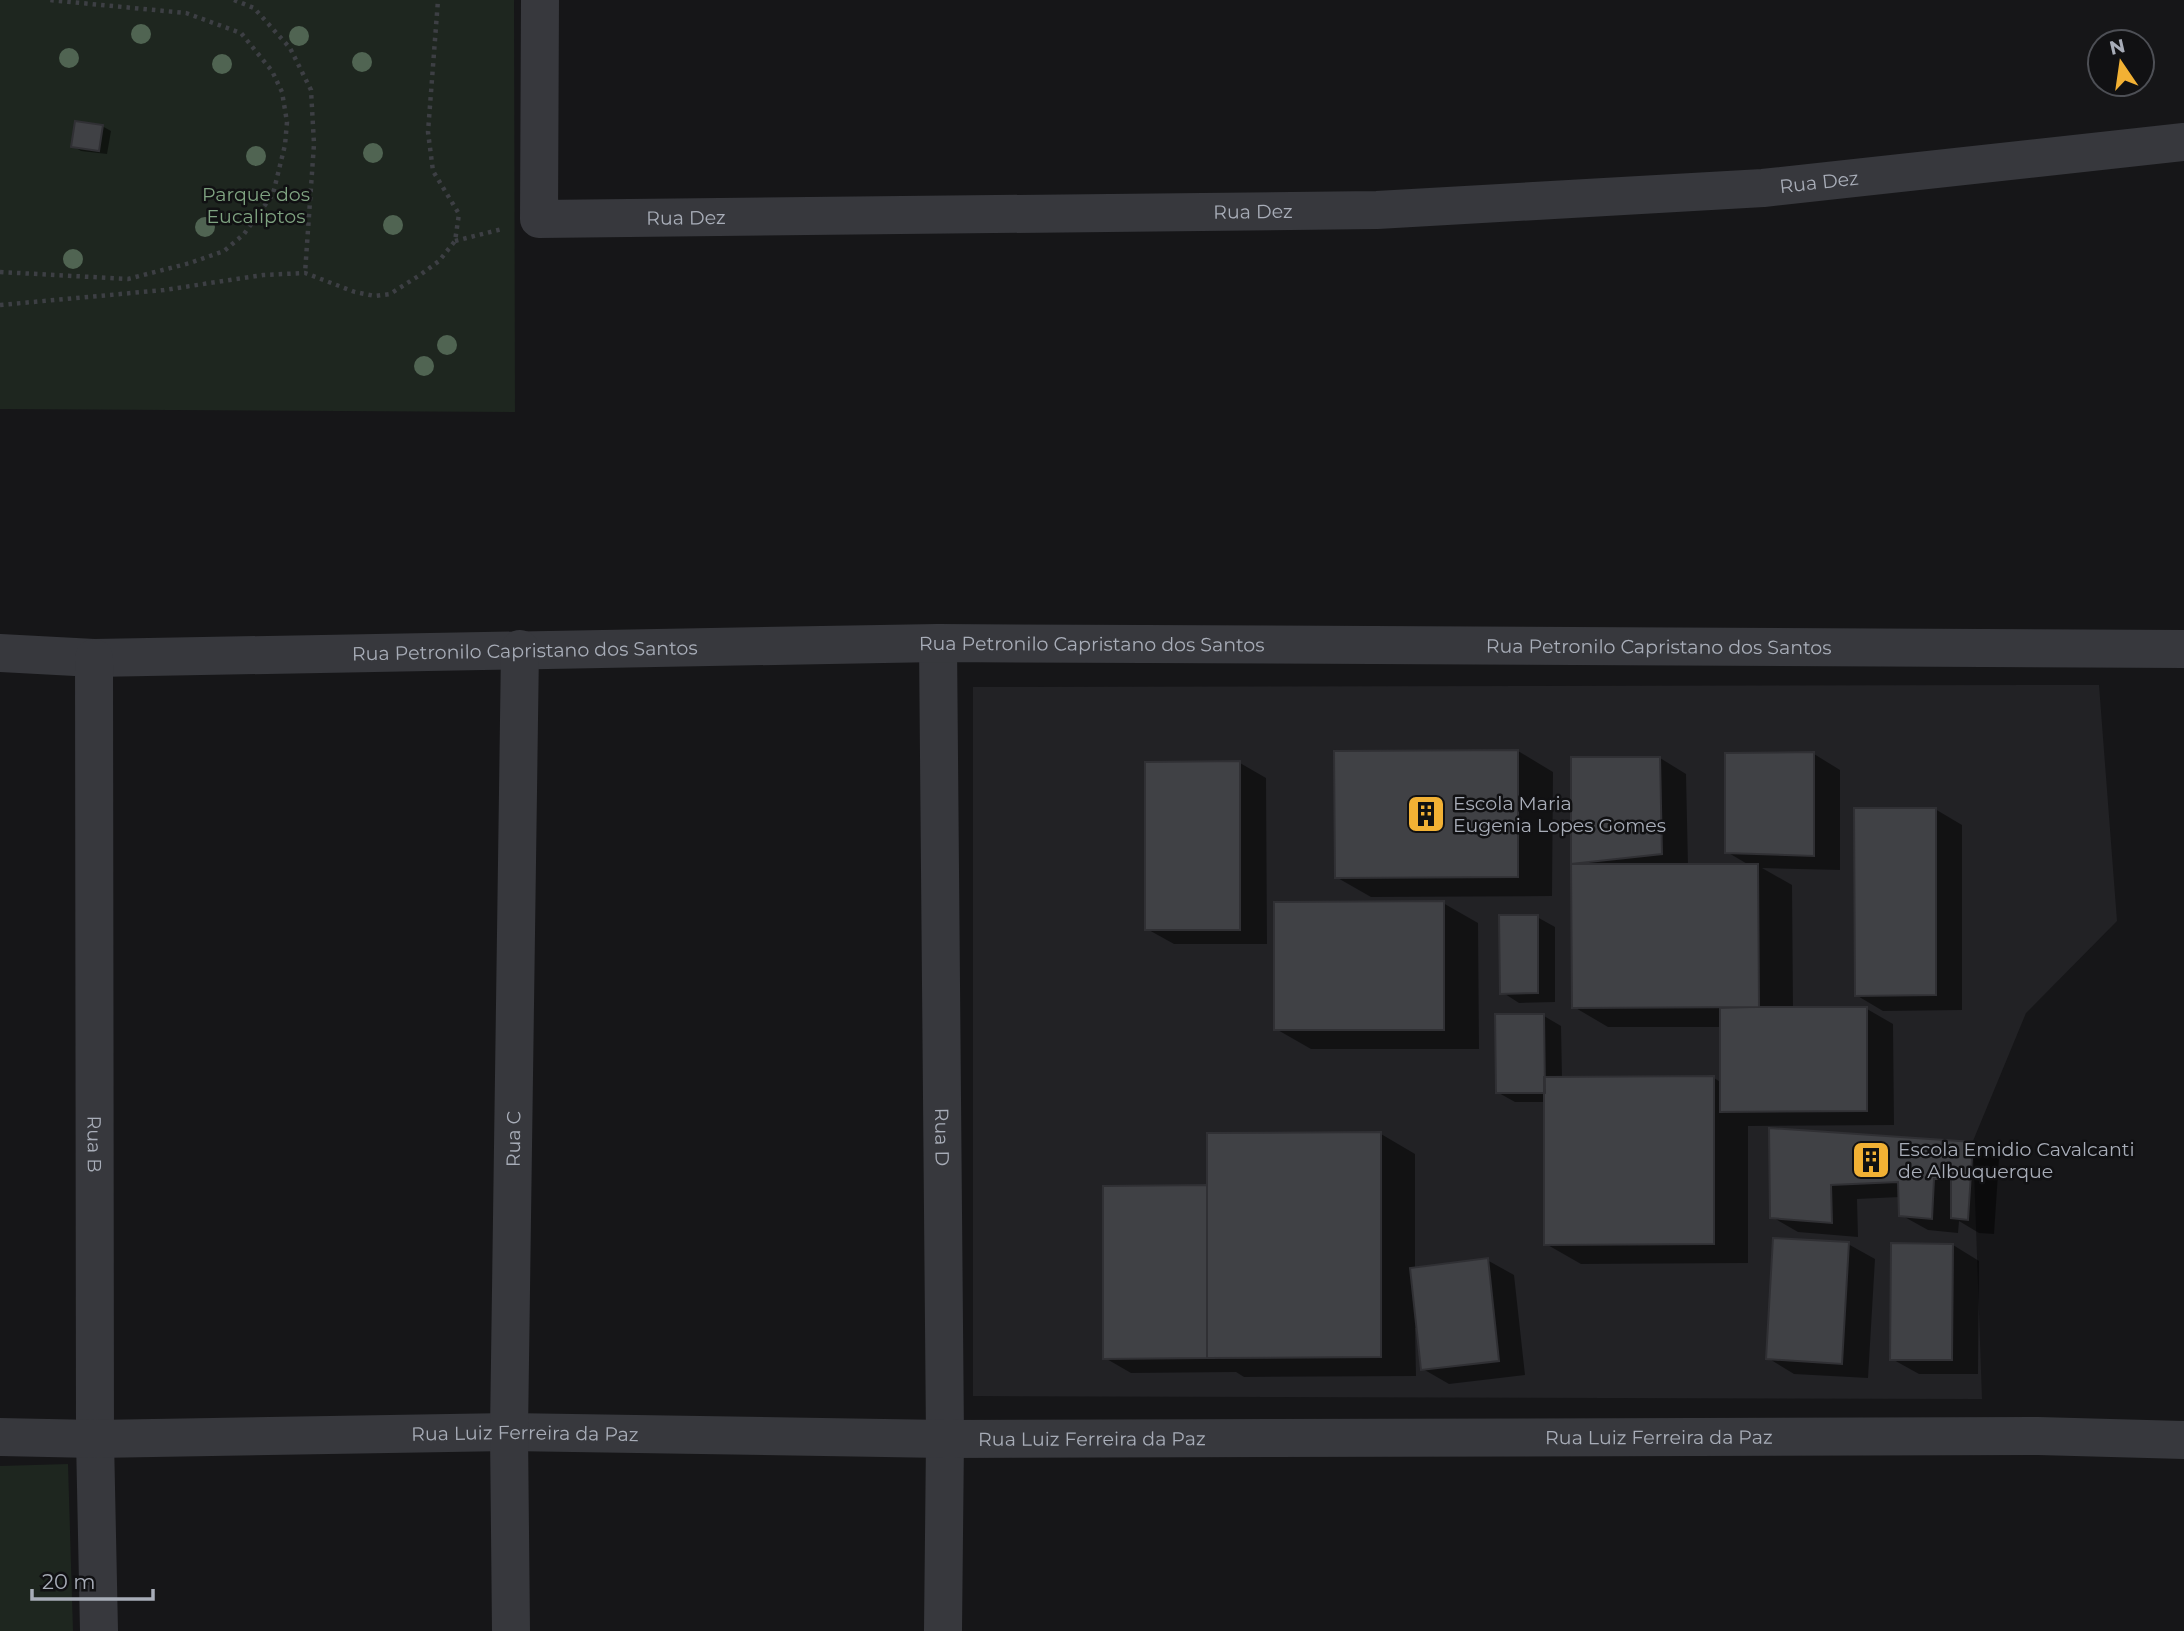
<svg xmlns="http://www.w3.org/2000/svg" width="2184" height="1631" viewBox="0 0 2184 1631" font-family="Montserrat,sans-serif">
<rect width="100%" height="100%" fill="#161618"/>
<path fill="#222225" d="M2099,685l18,236 -91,92 -53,128 9,258 -1009,-3v-709z"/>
<path fill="#1e261f" d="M0,0h514l1,412 -515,-3z
M68,1464l5,167h-73v-165z"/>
<path fill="#0007" d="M102,126l9,5 -4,23 -26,-3 -8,-5z
M1518,751l35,21 -1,124 -181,1 -35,-20z
M1814,754l26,16v100l-78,-2 30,17 1,124h74l26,15 1,101 -146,1v137l-167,1 -35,-20v-142h-31l-18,-10 47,-76 17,10 1,52h152l8,5v-56h-114l-34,-20 -1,-248 87,-1 26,16 2,92 61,-1 -22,-13z
M1240,763l26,15 1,166h-93l-27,-15z
M1935,809l27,16v185l-79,1 -27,-16z
M1443,903l35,20 1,126h-168l-35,-20z
M1537,917l18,10v75l-36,1 -17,-11z
M1771,1130l202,13 26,16 -5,75 -15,-1 -20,-12 -1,12 -30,-3 -27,-15 -1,-18 -43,2 1,38 -60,-5 -26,-15z
M1381,1134l34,20v115l72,-9 27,15 11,100 -76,9 -26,-15 -5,-41h-3l1,48 -172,1 -8,-5 -105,1 -26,-15 102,-171z
M1848,1244l27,15 -7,119 -74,-4 -26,-16z
M1953,1245l26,16 -1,113h-59l-27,-15z"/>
<path fill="#404145" stroke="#303034" stroke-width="2" d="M75,121l28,4 -4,26 -28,-4z
M1518,750v127l-183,1 -1,-127z
M1814,752v104l-89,-3v-100z
M1571,757h89l2,97 -91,10z
M1240,761v169h-95v-168z
M1854,808h82v187l-81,1z
M1571,864h187l1,143 -187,1z
M1444,901v129h-170v-128z
M1499,915h39v78l-38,1z
M1759,1007h108v104l-147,1v-104z
M1495,1014h49l1,79h-49z
M1714,1076v168l-170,1v-168z
M1769,1128l204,14 -5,78 -17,-2v-39h-17l-2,40 -33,-3 -1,-34 -67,3 1,38 -62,-5z
M1381,1132v225l-174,1v-225z
M1207,1185v173l-104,1v-173z
M1773,1238l76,4 -7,122 -76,-5z
M1891,1243l62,1 -1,116h-62z
M1488,1258l11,103 -78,9 -11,-102z"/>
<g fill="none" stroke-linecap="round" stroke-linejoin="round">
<path stroke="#3d3f44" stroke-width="4.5" stroke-dasharray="3.5 5" stroke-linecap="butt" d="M234,0l20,8 36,40 21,42 3,54 -9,129
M455,241l47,-12
M0,272l128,7 62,-16 34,-12 20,-17 29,-40 12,-49 2,-23 -5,-30 -10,-21 -31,-38 -55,-20 -137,-13
M0,305l164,-15 99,-15 42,-2 50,19 20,4 15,-2 30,-19 19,-14 16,-20 4,-27 -26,-43 -5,-39 10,-132"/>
<g stroke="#37383d" stroke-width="38">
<path id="s1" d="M540,0l-1,219 838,-9 386,-22 421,-46"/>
<path id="s2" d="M938,643l7,796 -2,192"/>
<path id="s3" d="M0,653l94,5 844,-15 1246,6"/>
<path id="s4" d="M94,658l1,781 4,192"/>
<path id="s5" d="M0,1437l95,2 414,-7 436,7 1093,-3 146,4"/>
<path id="s6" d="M511,1631l-2,-199 11,-783"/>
</g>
</g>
<g fill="#506452">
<circle cx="141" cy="34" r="10"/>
<circle cx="299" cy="36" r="10"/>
<circle cx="69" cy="58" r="10"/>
<circle cx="362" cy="62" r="10"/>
<circle cx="222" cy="64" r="10"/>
<circle cx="373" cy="153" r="10"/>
<circle cx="256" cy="156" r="10"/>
<circle cx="393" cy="225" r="10"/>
<circle cx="205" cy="227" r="10"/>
<circle cx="73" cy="259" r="10"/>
<circle cx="447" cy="345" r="10"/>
<circle cx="424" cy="366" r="10"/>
</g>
<defs>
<symbol id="building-square" viewBox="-11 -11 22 22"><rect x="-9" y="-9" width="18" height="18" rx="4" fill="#f2b134" stroke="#111113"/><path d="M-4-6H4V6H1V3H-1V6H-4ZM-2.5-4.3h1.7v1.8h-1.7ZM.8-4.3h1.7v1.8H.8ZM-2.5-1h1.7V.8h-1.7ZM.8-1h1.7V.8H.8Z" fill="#111"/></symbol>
</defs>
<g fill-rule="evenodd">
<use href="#building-square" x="1404" y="792" width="44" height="44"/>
<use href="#building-square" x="1849" y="1138" width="44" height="44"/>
</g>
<g text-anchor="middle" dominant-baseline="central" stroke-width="5" stroke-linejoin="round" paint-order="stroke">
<g font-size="19" fill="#a8adb8" stroke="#111113">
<text stroke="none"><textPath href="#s1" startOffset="1500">Rua Dez</textPath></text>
<text stroke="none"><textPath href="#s1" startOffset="933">Rua Dez</textPath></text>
<text stroke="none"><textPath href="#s1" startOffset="366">Rua Dez</textPath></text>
<text stroke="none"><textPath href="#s3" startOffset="1092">Rua Petronilo Capristano dos Santos</textPath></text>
<text stroke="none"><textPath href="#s3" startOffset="1659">Rua Petronilo Capristano dos Santos</textPath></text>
<text stroke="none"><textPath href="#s3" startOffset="525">Rua Petronilo Capristano dos Santos</textPath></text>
<text stroke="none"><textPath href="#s2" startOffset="494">Rua D</textPath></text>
<text stroke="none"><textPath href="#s6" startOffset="492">Rua C</textPath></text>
<text stroke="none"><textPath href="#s4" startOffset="486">Rua B</textPath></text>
<text stroke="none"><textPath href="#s5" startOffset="525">Rua Luiz Ferreira da Paz</textPath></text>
<text stroke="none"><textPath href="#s5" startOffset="1659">Rua Luiz Ferreira da Paz</textPath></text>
<text stroke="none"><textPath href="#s5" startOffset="1092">Rua Luiz Ferreira da Paz</textPath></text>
</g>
<g font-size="19" fill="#7fa381" stroke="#111113">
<text x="256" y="194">Parque dos<tspan x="256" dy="22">Eucaliptos</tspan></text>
</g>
<g font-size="19" fill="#a8adb8" stroke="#111113" text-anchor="start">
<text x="1453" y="803">Escola Maria<tspan x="1453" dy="22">Eugenia Lopes Gomes</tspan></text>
<text x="1898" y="1149">Escola Emidio Cavalcanti<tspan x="1898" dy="22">de Albuquerque</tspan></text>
</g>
</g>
<g transform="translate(2121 63) rotate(347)"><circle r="33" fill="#111113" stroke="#4d4f55" stroke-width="2"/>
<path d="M0-5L12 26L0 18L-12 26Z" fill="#f2b134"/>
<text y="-10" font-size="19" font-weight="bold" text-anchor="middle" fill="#a8adb8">N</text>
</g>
<path d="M32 1589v10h121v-10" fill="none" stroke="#a8adb8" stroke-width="3.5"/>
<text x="42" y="1589" font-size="21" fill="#a8adb8" stroke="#111113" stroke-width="5" paint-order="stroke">20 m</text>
</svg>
